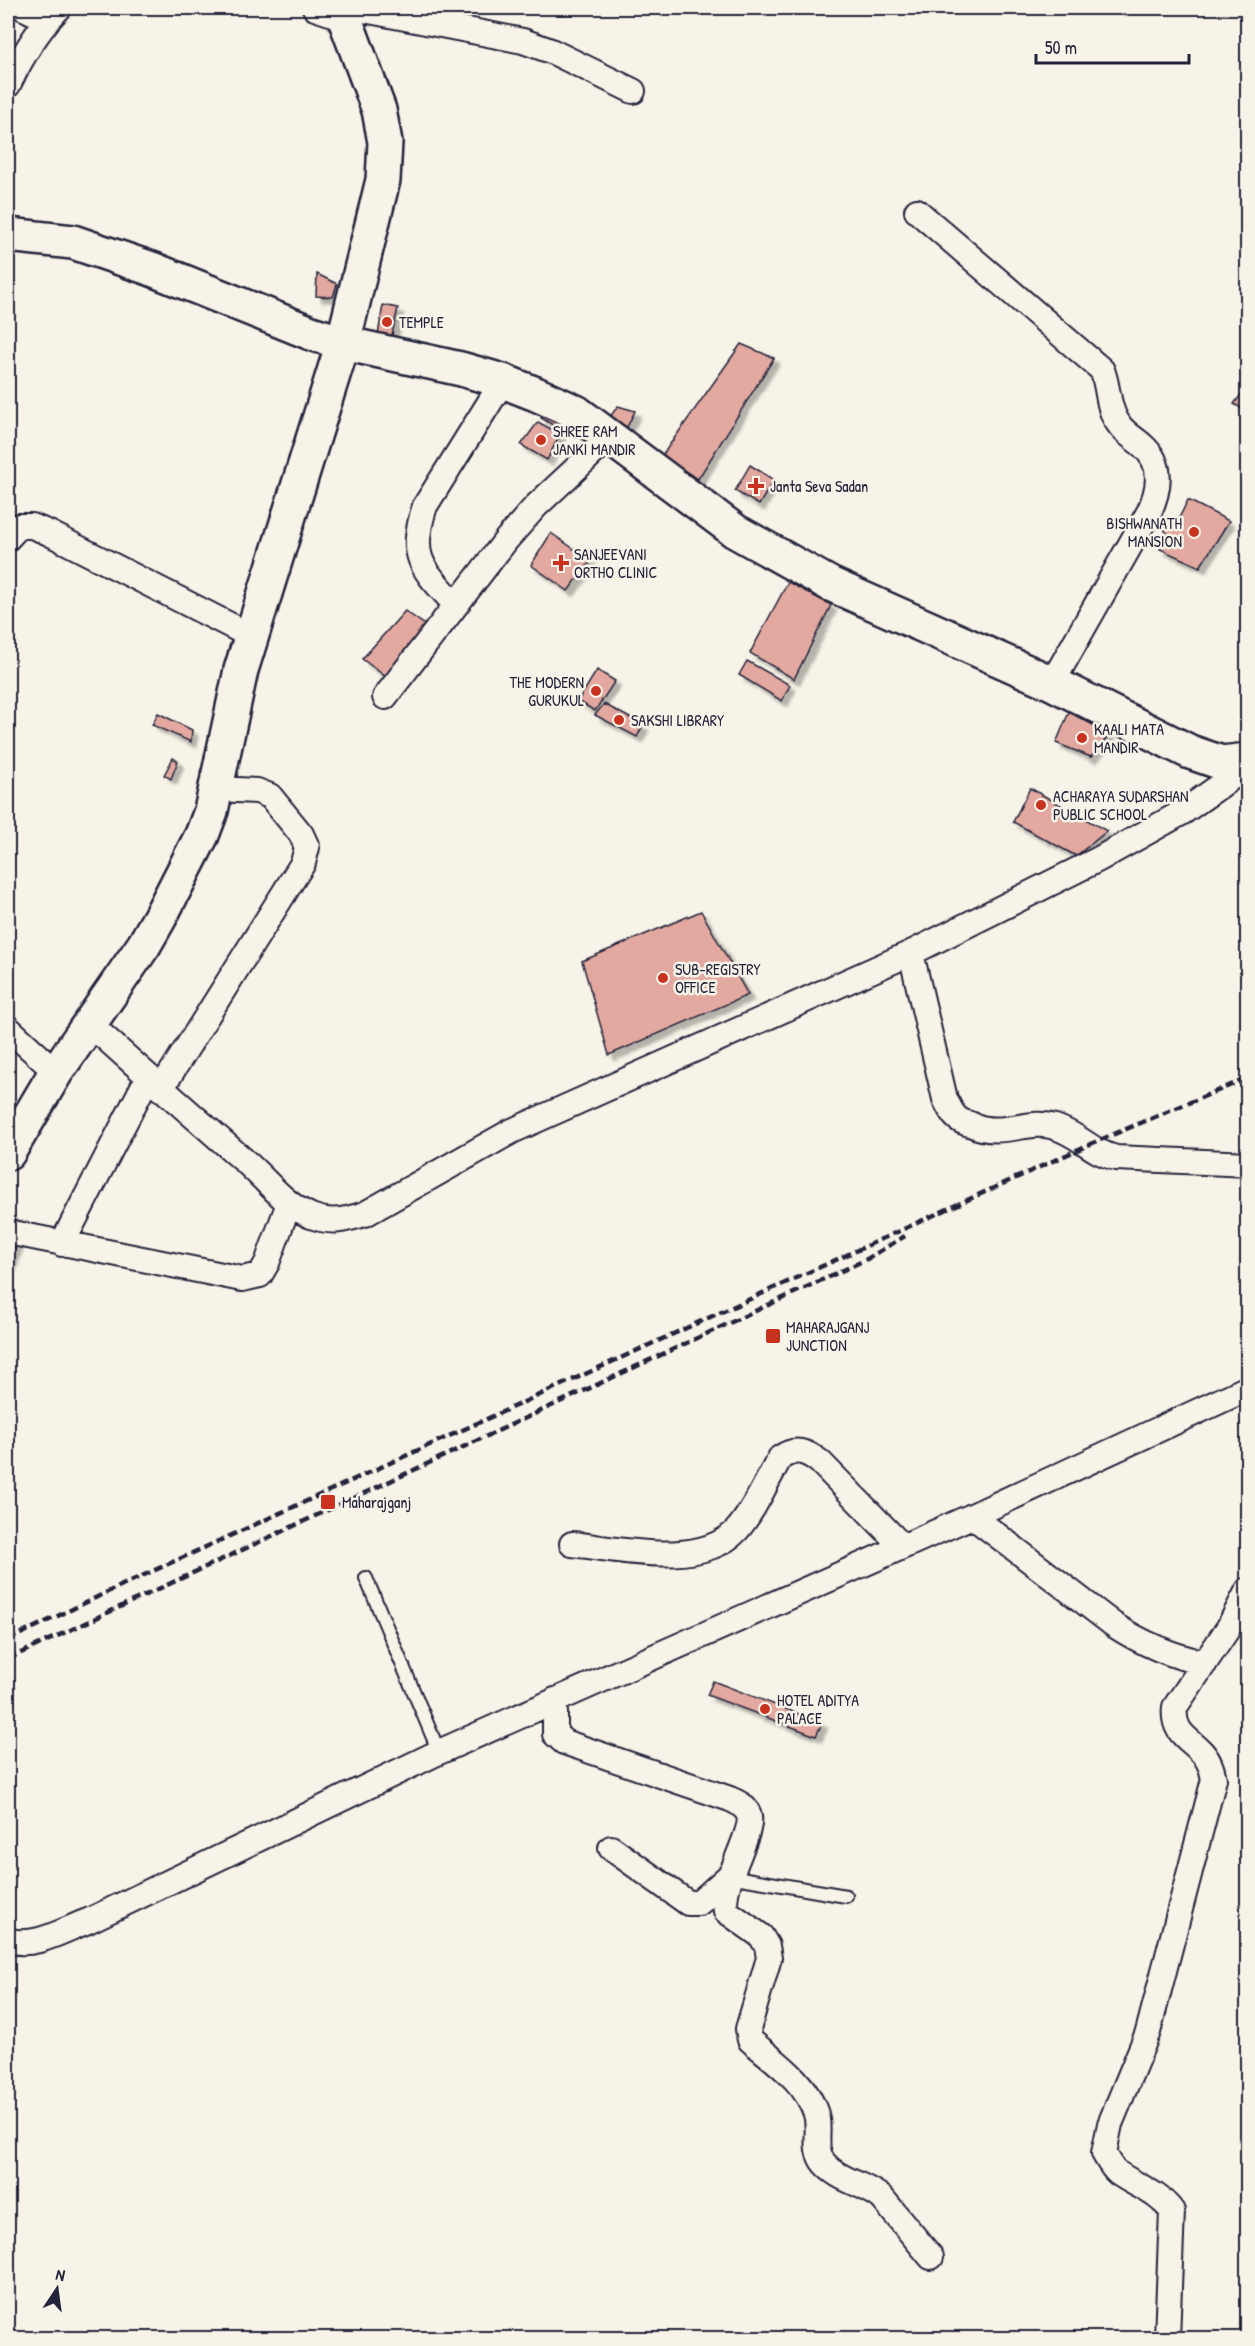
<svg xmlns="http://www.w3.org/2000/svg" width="1255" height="2346" viewBox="0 0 1255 2346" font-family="'Patrick Hand',sans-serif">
<defs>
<filter id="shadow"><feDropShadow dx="5.5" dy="5.5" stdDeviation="1.5" flood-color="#0004"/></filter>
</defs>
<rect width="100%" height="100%" fill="#f7f3e8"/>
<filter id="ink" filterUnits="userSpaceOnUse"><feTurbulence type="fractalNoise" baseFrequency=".0167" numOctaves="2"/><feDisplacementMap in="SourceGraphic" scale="12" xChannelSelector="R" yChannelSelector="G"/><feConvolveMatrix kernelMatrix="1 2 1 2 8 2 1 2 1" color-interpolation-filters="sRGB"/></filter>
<g filter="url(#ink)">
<path fill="#e3a9a0" stroke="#22223b" stroke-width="1.5" filter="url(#shadow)" d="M317,274l20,10 -4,13 -17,-1z
M383,305l15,3 -6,27h-14z
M741,344l33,14 -76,121 -37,-22z
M1248,385v27l-14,-8z
M618,406l17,5 -11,22 -18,-11z
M543,414l23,9 -3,8 -22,-13z
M538,422l22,12 -13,26 -26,-15z
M750,465l24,15 -15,25 -24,-14z
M1188,500l41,21 -29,46 -40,-18 8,-14 -4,-6 7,-8 5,3z
M551,533l40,28 -23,30 -37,-26z
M788,582l43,23 -37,74 -44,-26z
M405,611l30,21 -42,50 -31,-23z
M747,661l43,24 -8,16 -43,-26z
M597,670l18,11 -20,30 -17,-10z
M604,704l39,21 -6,12 -42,-22z
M1069,712l41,22 -19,23 -35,-14z
M158,713l34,17 -1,12 -39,-17z
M173,758l5,3 -7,18 -7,-4z
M1030,788l77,43 -31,25 -63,-34z
M701,911l47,84 -139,60 -27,-94z
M18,1240l-10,32v-28z
M713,1681l109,42 -6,13 -109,-41z"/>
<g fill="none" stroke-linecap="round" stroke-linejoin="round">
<defs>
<path id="lane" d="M366,1578l73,174
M729,1876l117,20"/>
<path id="street" d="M24,8l23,11
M315,8l30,10
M354,8l169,33 28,10 82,40
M8,85c13,-27 29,-55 51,-77
M917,211l185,159c7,17 5,38 16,53 5,9 16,15 24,22 22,19 18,43 7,67l-97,171
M8,538l11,-12h13l17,7 202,103
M456,605c-34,-37 -48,-47 -31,-99l78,-125
M385,697l122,-158 29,-33 74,-69
M911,953l34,146c3,6 7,15 12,19 3,3 9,5 13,6 32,15 58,-6 85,3 25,8 36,25 61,31l132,6
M89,1023c52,48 106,94 159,141 20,18 37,41 63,52 21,8 34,4 54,-2l147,-83 399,-178 188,-94 84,-47 65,-46
M8,1028l48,44
M161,1089l142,-226 4,-16 -6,-13 -31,-38 -13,-5 -40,-2
M8,1232l234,47 18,-4 7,-12 22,-60
M62,1244l86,-167
M972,1516l142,109c29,19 57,31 91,38
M572,1544c47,5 129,25 165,-14 17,-19 30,-50 43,-72 15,-11 26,-7 40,4l82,84
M555,1700v34l9,8 166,57c7,3 14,6 18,14 9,17 -29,69 -22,98l35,25 6,10 2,12 -21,71 2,11c24,21 56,41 66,74 5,17 -4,34 8,49 14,17 41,21 58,35l49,59
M611,1848l77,55h11l30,-27
M8,1940c26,9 55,-10 80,-19l351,-169 533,-236 276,-128
M1167,2338l5,-127c-14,-19 -36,-25 -54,-38 -6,-5 -10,-13 -14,-20l6,-29 38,-92 66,-253c-1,-4 -2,-10 -4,-14 -10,-25 -39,-25 -35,-58l54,-80 19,-37"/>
<path id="secondary" d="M8,235l65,7 79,27 159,64 32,10 118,26 42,12 33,13 40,18 159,119 95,53 222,99 138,69 32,11 26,-3
M8,1153l48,-81 88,-127 16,-28 42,-82 9,-24 30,-141 102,-327 40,-163 2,-38 -6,-32 -38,-102"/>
</defs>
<use href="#lane" stroke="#22223b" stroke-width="16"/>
<use href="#street" stroke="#22223b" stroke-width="28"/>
<use href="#secondary" stroke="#22223b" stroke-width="38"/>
<use href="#lane" stroke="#f7f3e8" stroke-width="12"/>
<use href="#street" stroke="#f7f3e8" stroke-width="24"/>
<use href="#secondary" stroke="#f7f3e8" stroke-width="33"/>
<path stroke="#22223b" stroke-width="4.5" stroke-dasharray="9 4.5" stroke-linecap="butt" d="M8,1640l112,-54 968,-441 160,-67
M8,1659l859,-400 38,-23"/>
</g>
</g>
<g fill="#c8321e" stroke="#f7f3e8" stroke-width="2">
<circle cx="387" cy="322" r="6"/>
<circle cx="541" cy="440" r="6"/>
<path d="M753 477h6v6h6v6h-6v6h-6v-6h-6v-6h6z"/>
<circle cx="1194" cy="532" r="6"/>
<path d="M558 554h6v6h6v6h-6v6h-6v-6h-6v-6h6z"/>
<circle cx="596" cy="691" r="6"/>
<circle cx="619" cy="720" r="6"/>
<circle cx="1082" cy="738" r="6"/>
<circle cx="1041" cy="805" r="6"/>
<circle cx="663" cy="978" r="6"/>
<rect x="765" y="1328" width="16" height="16" rx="3"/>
<rect x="320" y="1494" width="16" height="16" rx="3"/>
<circle cx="765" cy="1709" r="6"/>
</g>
<g text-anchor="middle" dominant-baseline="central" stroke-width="5" stroke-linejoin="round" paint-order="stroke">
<g font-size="16" fill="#22223b" stroke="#f7f3e8" text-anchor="start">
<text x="399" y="322">TEMPLE</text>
<text x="553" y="431">SHREE RAM<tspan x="553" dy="18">JANKI MANDIR</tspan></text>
<text x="770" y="486">Janta Seva Sadan</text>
<text x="1182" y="523" text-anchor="end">BISHWANATH<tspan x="1182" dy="18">MANSION</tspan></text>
<text x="574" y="554">SANJEEVANI<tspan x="574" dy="18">ORTHO CLINIC</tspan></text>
<text x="584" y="682" text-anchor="end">THE MODERN<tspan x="584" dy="18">GURUKUL</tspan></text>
<text x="631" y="720">SAKSHI LIBRARY</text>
<text x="1094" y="729">KAALI MATA<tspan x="1094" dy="18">MANDIR</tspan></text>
<text x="1053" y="796">ACHARAYA SUDARSHAN<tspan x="1053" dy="18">PUBLIC SCHOOL</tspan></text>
<text x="675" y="969">SUB-REGISTRY<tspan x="675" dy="18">OFFICE</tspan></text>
<text x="786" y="1327">MAHARAJGANJ<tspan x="786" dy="18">JUNCTION</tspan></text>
<text x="342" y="1502">Maharajganj</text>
<text x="777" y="1700">HOTEL ADITYA<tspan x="777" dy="18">PALACE</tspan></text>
</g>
</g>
<rect width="1255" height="2346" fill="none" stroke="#f7f3e8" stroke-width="30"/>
<rect x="15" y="15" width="1225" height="2316" fill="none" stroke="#22223b" stroke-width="2" filter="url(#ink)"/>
<g transform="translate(57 2289) rotate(13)" stroke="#f7f3e8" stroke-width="4.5" paint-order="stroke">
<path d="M0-4.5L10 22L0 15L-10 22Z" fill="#22223b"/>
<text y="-9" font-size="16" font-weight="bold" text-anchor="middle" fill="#22223b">N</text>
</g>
<path d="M1036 54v9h153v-9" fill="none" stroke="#22223b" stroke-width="3"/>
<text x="1045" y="54" font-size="18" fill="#22223b" stroke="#f7f3e8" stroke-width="4.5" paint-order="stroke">50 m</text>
</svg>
